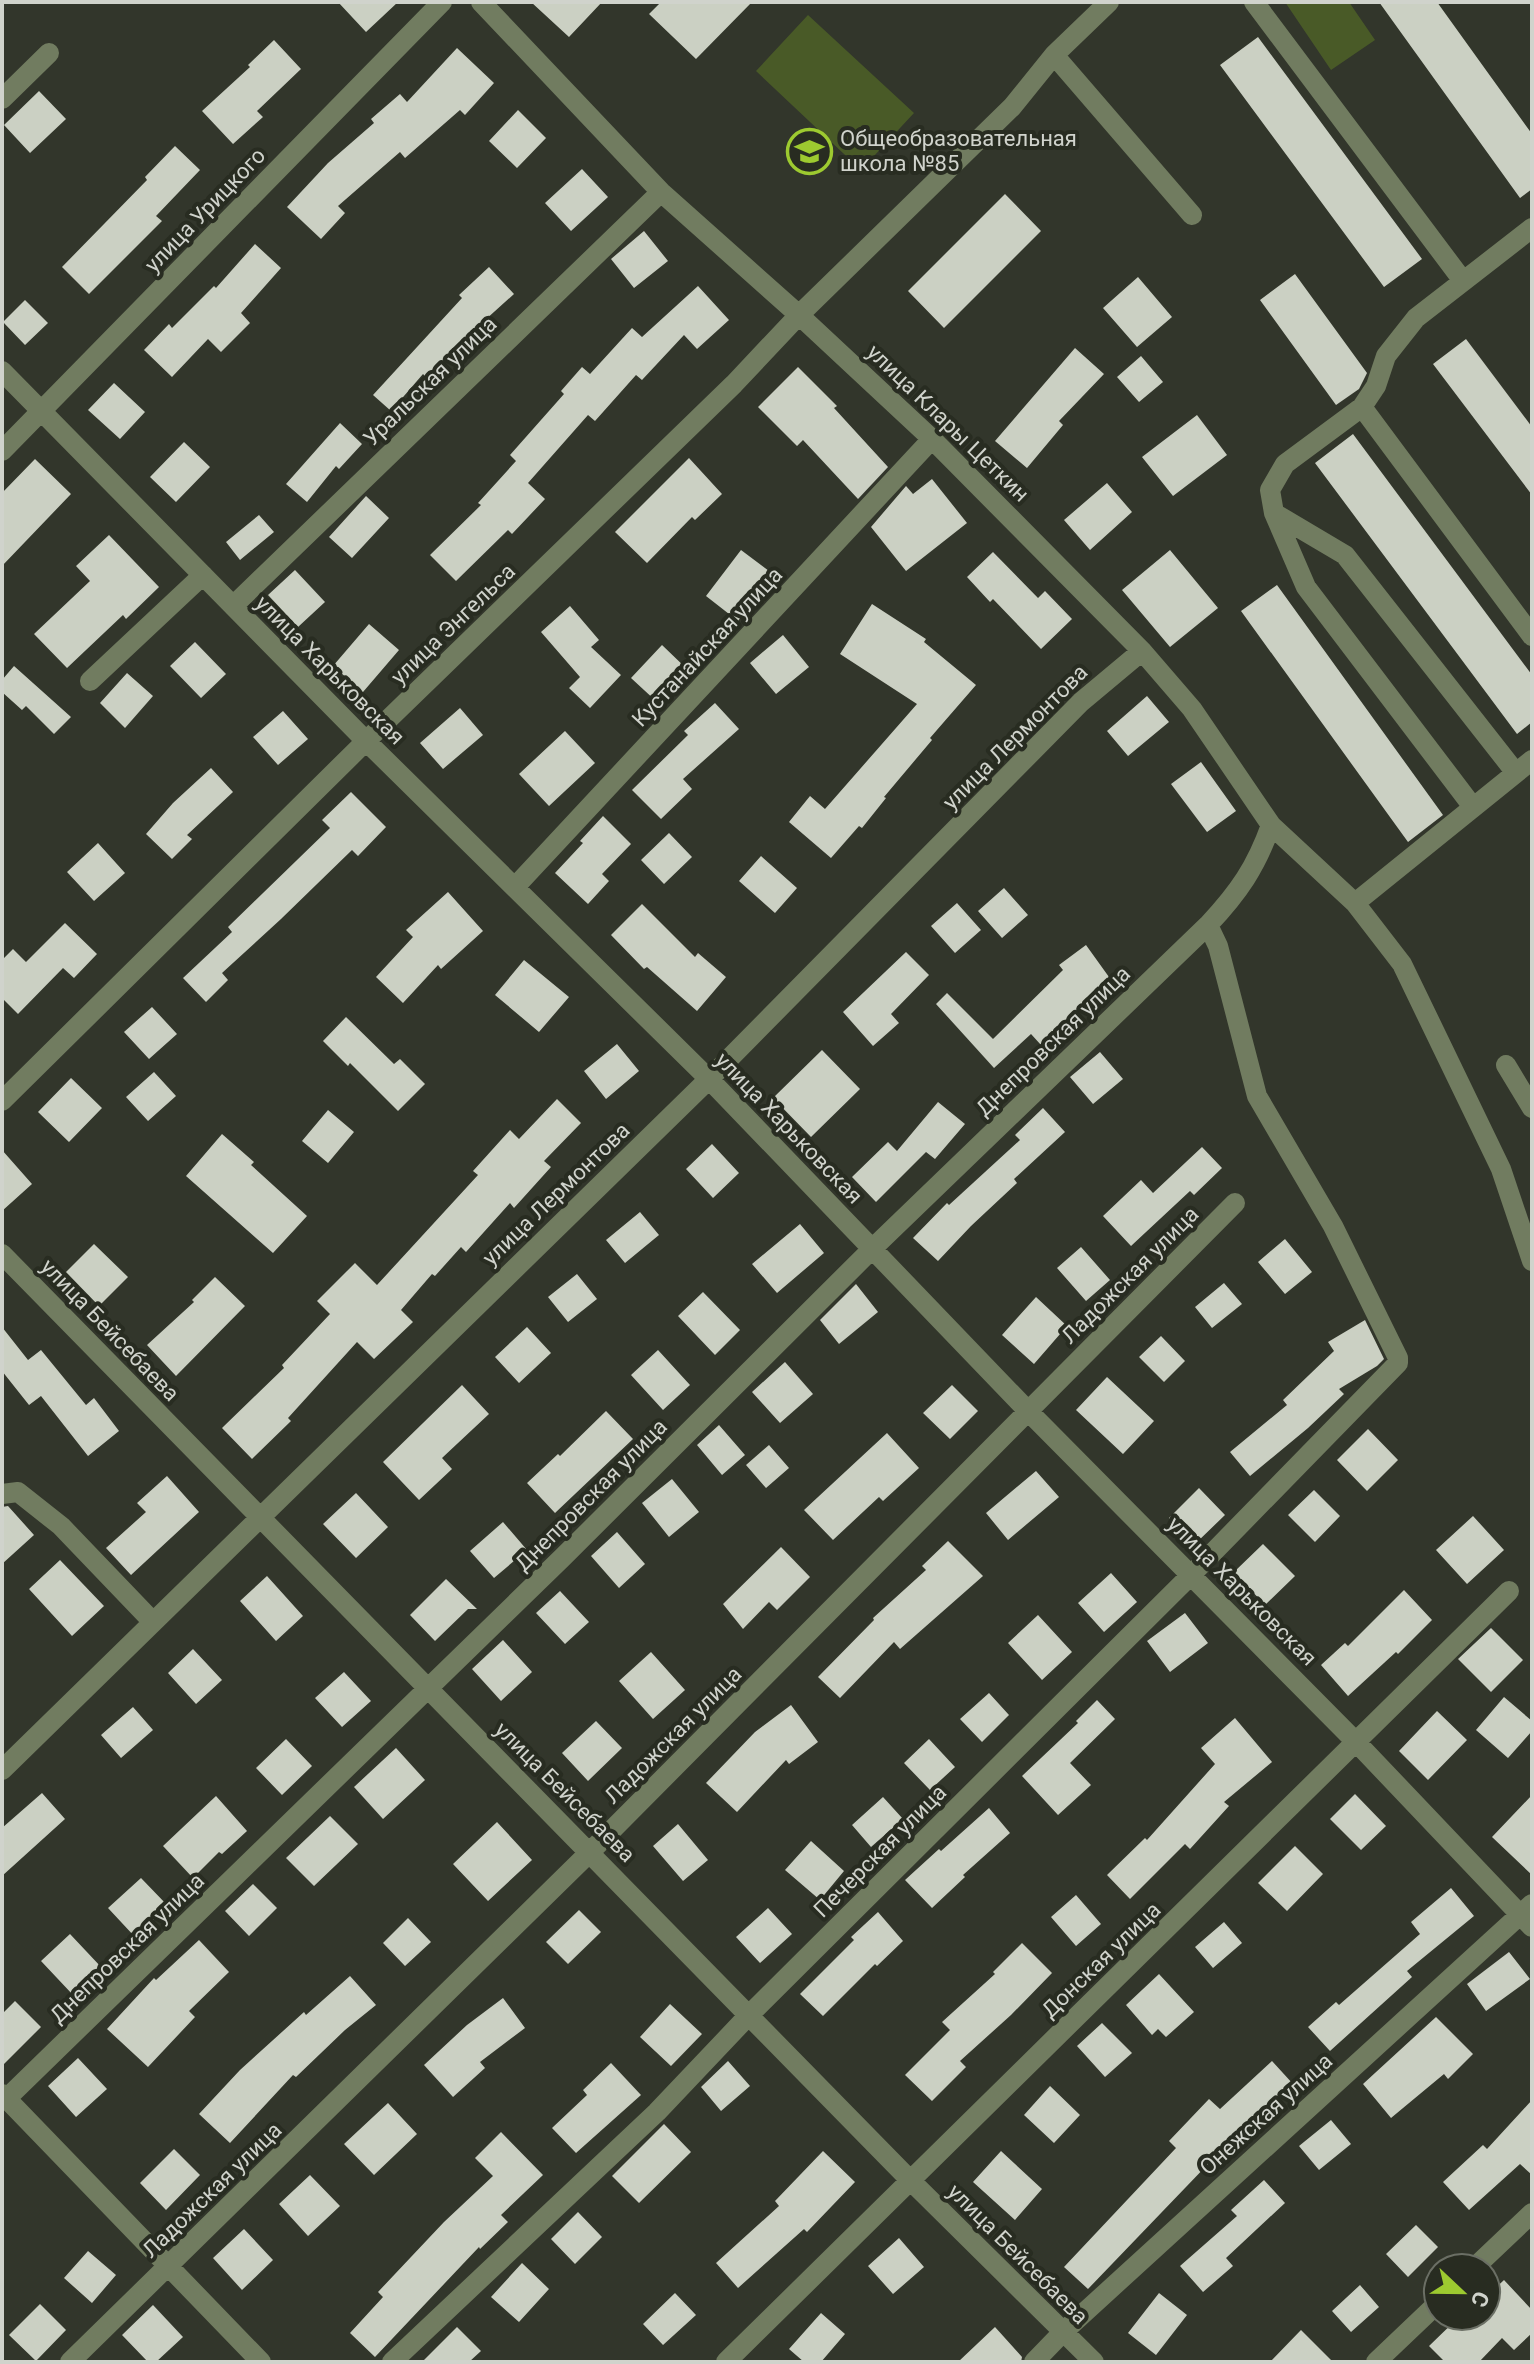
<svg xmlns="http://www.w3.org/2000/svg" width="1534" height="2364" viewBox="0 0 1534 2364" font-family="Roboto,sans-serif">
<rect width="100%" height="100%" fill="#32362b"/>
<path fill="#495a27" d="M1285,2h64l26,38 -44,30z
M808,15l106,98 -53,57 -105,-99z"/>
<path fill="#cbd0c3" d="M338,2h60l-32,30z
M531,2h71l-33,35z
M661,2h91l-56,57 -47,-45z
M1379,2h58l95,132v55l-12,9z
M1258,37l164,222 -38,28 -164,-222z
M274,40l27,29 -44,42 6,6 -30,27 -31,-33 48,-44 -2,-2z
M457,48l37,35 -29,32 -5,-5 -55,48 -5,-6 -62,54 7,7 -24,26 -34,-32 41,-44 46,-40 -3,-4 29,-25 7,8z
M39,91l27,28 -36,34 -26,-28z
M518,110l28,28 -29,30 -28,-27z
M175,146l25,24 -44,46 6,5 -73,73 -27,-27 85,-87 -2,-3z
M582,169l26,28 -37,34 -26,-28z
M1005,194l36,37 -97,97 -36,-37z
M644,231l24,30 -34,27 -23,-29z
M255,244l26,24 -40,45 9,10 -29,29 -13,-13 -36,38 -28,-27 25,-26 3,4 42,-42 2,2z
M489,267l25,27 -30,27 -56,58 -5,-5 -32,37 -18,-16 89,-97 -3,-3z
M1295,274l72,99 -8,16 -23,16 -76,-105z
M1138,277l34,40 -35,30 -34,-39z
M698,286l31,34 -32,29 -13,-14 -42,45 -6,-5 -41,46 -7,-6 -60,68 17,16 -33,35 -4,-4 -52,51 -26,-26 51,-50 -3,-2 38,-42 -6,-6 54,-61 -3,-3 21,-24 8,7 42,-46 10,9z
M25,300l23,23 -23,22 -22,-23z
M1466,339l66,88v68l-99,-131z
M1075,348l29,26 -45,47 4,4 -36,43 -32,-27z
M1141,356l22,26 -24,20 -22,-25z
M798,367l39,39 -3,2 54,59 -30,32 -55,-59 -6,6 -39,-39z
M114,383l31,29 -25,27 -32,-29z
M1197,415l30,40 -54,41 -31,-39z
M340,423l22,21 -23,25 -3,-3 -29,36 -21,-18z
M1353,434l179,241v47l-15,12 -202,-271z
M184,442l26,25 -34,35 -26,-25z
M689,458l33,36 -27,26 -3,-3 -45,46 -32,-31z
M35,459l36,35 -69,72v-73z
M932,479l35,44 -61,48 -35,-44 35,-41 7,8z
M1107,483l25,29 -42,38 -26,-30z
M366,496l23,22 -37,40 -23,-21z
M259,515l15,17 -34,28 -14,-18z
M109,535l50,52 -33,32 -3,-4 -56,53 -33,-34 56,-53 -14,-15z
M741,550l32,24 -35,47 -32,-25z
M1170,550l48,58 -48,39 -48,-57z
M993,552l45,46 7,-7 27,28 -31,30 -48,-50 -3,3 -23,-25z
M295,570l30,32 -27,25 -30,-32z
M1277,585l166,230 -35,27 -167,-231z
M872,604l54,35 -2,3 52,43 -46,53 2,2 -48,57 2,1 -24,30 -3,-2 -28,32 -42,-36 21,-26 15,13 92,-105 -77,-50z
M570,606l29,34 -8,7 30,28 -31,33 -21,-20 11,-11 -39,-45z
M369,624l30,26 -36,42 -30,-26z
M783,635l26,32 -33,27 -26,-31z
M195,642l31,32 -25,24 -31,-32z
M662,645l26,25 -31,32 -26,-24z
M14,666l57,51 -17,17 -28,-28 -4,4 -20,-18v-12z
M127,673l26,23 -28,32 -25,-25z
M1147,696l22,26 -41,34 -21,-25z
M715,703l24,26 -56,50 9,10 -31,30 -29,-29 56,-55 -4,-4z
M460,708l23,27 -40,34 -23,-26z
M283,711l25,28 -30,26 -25,-28z
M565,731l30,32 -46,43 -30,-32z
M1201,762l35,49 -29,21 -36,-48z
M211,768l22,24 -46,43 5,4 -20,20 -26,-25 27,-31z
M351,792l35,35 -28,29 -6,-6 -71,69 -59,54 6,7 -22,22 -23,-24 49,-46 -4,-5 102,-99 -8,-8z
M603,816l28,28 -29,30 7,7 -21,23 -33,-31 28,-30 -3,-2z
M669,833l23,24 -28,27 -23,-24z
M98,843l27,30 -31,28 -27,-29z
M761,856l36,32 -22,25 -36,-32z
M1004,888l24,27 -26,23 -24,-27z
M448,892l35,39 -42,38 -3,-4 -35,38 -27,-26 37,-40 -7,-7z
M957,903l24,27 -26,23 -24,-27z
M642,904l53,53 3,-4 28,24 -29,34 -50,-44 -3,2 -33,-34z
M65,923l32,31 -23,24 -11,-10 -45,46 -16,-16v-38l11,-11 13,13z
M1086,945l28,39 -29,21 -44,40 -10,-11 -37,34 -58,-64 11,-11 46,46 70,-69 -4,-5z
M906,952l23,23 -38,39 8,9 -26,23 -30,-34z
M524,960l45,37 -30,35 -44,-37z
M152,1007l25,27 -28,25 -25,-27z
M346,1017l48,47 6,-5 25,25 -27,27 -48,-48 -2,3 -25,-25z
M617,1044l22,27 -33,28 -22,-28z
M822,1050l38,39 -49,48 -38,-39z
M1100,1052l23,27 -30,25 -23,-27z
M154,1072l22,24 -28,25 -22,-24z
M71,1078l31,30 -33,34 -31,-30z
M557,1099l24,24 -37,38 7,6 -37,41 -4,-5 -44,49 -5,-5 -26,29 -3,-2 -31,36 12,12 -39,37 -17,-17 -69,76 3,3 -39,38 -30,-31 62,-60 -2,-3 48,-51 -13,-13 38,-38 22,22 101,-110 -5,-4 37,-41 9,9z
M938,1102l27,22 -30,35 -9,-7 -50,50 -24,-25 36,-35 9,9z
M1043,1108l22,24 -51,47 3,4 -46,43 -33,35 -25,-23 34,-35 2,2 71,-65 -5,-5z
M328,1110l26,22 -26,31 -26,-22z
M222,1134l32,28 -3,3 56,51 -34,37 -87,-77z
M712,1144l27,29 -26,25 -27,-29z
M1202,1147l20,21 -28,27 -4,-4 -59,55 -28,-30 38,-36 12,13z
M2,1150l30,34 -30,27z
M640,1212l19,23 -34,28 -19,-23z
M800,1224l24,29 -47,40 -25,-29z
M1285,1239l27,33 -27,22 -27,-32z
M94,1244l34,33 -29,29 -33,-34z
M1081,1247l29,33 -24,21 -29,-33z
M577,1274l20,25 -29,23 -20,-25z
M215,1277l30,29 -69,70 -29,-31 47,-43 -2,-2z
M1224,1283l18,21 -30,24 -17,-21z
M856,1284l22,28 -39,32 -19,-24z
M703,1292l37,38 -25,25 -37,-39z
M1036,1297l31,29 -33,38 -32,-29z
M1365,1320l19,39 -7,7 -38,23 5,5 -36,34 -58,48 -20,-24 57,-47 -4,-5 51,-49 -6,-9z
M2,1327l26,33 13,-10 45,55 8,-7 25,33 -31,25 -47,-60 -12,9 -27,-34z
M527,1327l24,26 -32,30 -24,-26z
M1161,1336l24,25 -21,21 -25,-25z
M658,1350l32,35 -27,25 -32,-35z
M785,1362l28,32 -33,29 -28,-31z
M1107,1377l47,44 -31,33 -47,-44z
M462,1385l27,29 -47,44 10,11 -33,31 -36,-38z
M952,1385l26,26 -28,28 -27,-26z
M606,1411l27,28 -78,74 -28,-30 31,-29 2,2z
M719,1425l26,30 -23,20 -25,-30z
M1368,1429l30,31 -31,31 -30,-31z
M887,1433l32,35 -36,33 -4,-4 -46,43 -29,-30z
M769,1445l20,23 -23,20 -20,-23z
M1036,1471l23,26 -51,43 -22,-27z
M167,1476l32,36 -68,63 -25,-27 40,-36 -9,-9z
M672,1479l27,33 -30,25 -27,-34z
M1199,1488l26,27 -30,29 -26,-26z
M1314,1490l26,26 -25,26 -27,-27z
M356,1493l32,34 -32,31 -33,-34z
M8,1506l26,29 -32,29v-57z
M1473,1516l31,34 -37,34 -31,-34z
M503,1522l24,28 -33,28 -24,-27z
M617,1532l28,32 -26,24 -28,-32z
M948,1541l35,35 -83,73 -6,-7 -54,56 -22,-21 56,-57 -1,-2 53,-48 -4,-4z
M1263,1544l32,32 -30,29 -31,-33z
M781,1547l29,30 -33,33 -8,-8 -26,27 -20,-25z
M60,1560l44,46 -32,30 -43,-47z
M1111,1573l26,29 -33,30 -26,-29z
M267,1576l36,40 -27,25 -36,-40z
M446,1579l31,30h-9l-33,32 -25,-26z
M1404,1590l28,30 -34,34 -2,-2 -48,44 -27,-31 24,-22 3,3z
M560,1591l29,31 -24,22 -29,-31z
M1185,1613l23,30 -38,29 -23,-31z
M1038,1615l34,37 -30,28 -34,-37z
M1491,1628l32,32 -32,32 -33,-33z
M503,1640l29,32 -31,29 -29,-32z
M193,1649l29,31 -26,24 -28,-31z
M651,1652l34,38 -32,29 -34,-38z
M344,1672l27,29 -29,26 -27,-29z
M989,1693l20,22 -27,27 -22,-23z
M1504,1697l28,24v10l-24,27 -32,-28z
M1097,1700l18,19 -45,44 21,22 -33,30 -36,-39 56,-53 -2,-2z
M791,1705l27,37 -29,22 -3,-4 -49,52 -31,-29 49,-51z
M133,1707l20,23 -32,28 -20,-23z
M1437,1711l30,29 -39,40 -29,-29z
M1235,1718l37,44 -48,40 5,4 -39,43 -5,-5 -55,55 -23,-24 38,-37 2,2 68,-76 -14,-16z
M596,1721l26,27 -34,33 -26,-28z
M286,1739l26,27 -30,29 -26,-27z
M929,1739l26,28 -25,23 -26,-27z
M396,1748l29,32 -42,39 -29,-32z
M42,1793l23,26 -63,57v-48z
M1355,1794l31,32 -25,24 -31,-31z
M1532,1795v80l-40,-38z
M216,1796l31,35 -25,23 -3,-2 -26,26 -30,-32z
M883,1797l20,22 -32,28 -19,-22z
M989,1808l21,25 -47,42 2,2 -33,31 -27,-28 34,-31 2,2z
M330,1816l28,28 -44,42 -28,-28z
M497,1822l35,38 -44,41 -35,-37z
M678,1824l30,36 -25,21 -30,-35z
M811,1841l33,30 -24,29 -35,-30z
M1295,1846l28,28 -36,37 -29,-28z
M141,1878l27,28 -33,31 -27,-29z
M253,1884l24,24 -28,28 -24,-25z
M1451,1888l23,28 -67,55 5,6 -82,74 -22,-24 28,-25 3,3 81,-71 -9,-12z
M1076,1895l25,29 -25,22 -25,-29z
M768,1908l24,26 -32,29 -24,-26z
M579,1910l22,22 -33,32 -22,-22z
M878,1912l25,29 -26,25 -2,-2 -52,52 -23,-22 54,-54 -3,-3z
M408,1918l23,24 -26,24 -22,-23z
M1224,1922l18,21 -29,25 -18,-21z
M70,1934l32,34 -29,27 -32,-34z
M199,1940l30,32 -40,39 6,6 -47,50 -41,-38 47,-51 2,2z
M1022,1943l30,30 -41,42 -51,46 6,6 -34,34 -27,-26 45,-45 -8,-8 53,-48 -2,-2z
M1509,1952l21,27 -44,32 -19,-27z
M1159,1974l35,38 -28,25 -8,-8 -6,6 -26,-30z
M350,1976l26,29 -31,25 -49,47 -3,-2 -63,68 -31,-29 41,-44 64,-58 2,3z
M503,1998l22,30 -45,34 5,6 -32,29 -29,-32 43,-40z
M15,2001l26,26 -39,39v-52z
M670,2004l32,30 -31,32 -31,-29z
M1436,2017l37,37 -25,25 -4,-5 -53,44 -28,-34z
M1102,2023l30,30 -27,24 -28,-31z
M78,2058l29,31 -31,28 -28,-31z
M728,2061l22,25 -29,25 -20,-24z
M1272,2061l21,23 -32,29 -2,-2 -171,178 -24,-22 112,-119 -7,-7 40,-42 11,10z
M611,2063l30,32 -65,58 -24,-25 35,-33 -4,-5z
M1050,2086l30,29 -26,28 -30,-28z
M1532,2100v75l-12,-11 -51,46 -26,-28 40,-37 4,4z
M388,2103l29,31 -43,41 -30,-31z
M1331,2120l20,24 -32,26 -20,-24z
M664,2124l27,28 -52,51 -27,-27z
M501,2132l42,43 -42,40 7,7 -28,27 -1,-2 -104,110 -25,-24 33,-36 -5,-5 66,-70 49,-46 -18,-18z
M174,2149l26,26 -34,35 -26,-27z
M823,2151l32,31 -48,50 -3,-3 -66,59 -22,-25 63,-57 -4,-5z
M1001,2151l41,38 -27,31 -42,-38z
M310,2175l30,31 -32,30 -29,-32z
M1264,2180l21,23 -59,55 7,8 -30,26 -23,-26 57,-50 -6,-6z
M578,2212l24,25 -27,27 -24,-25z
M1416,2225l22,22 -30,30 -22,-23z
M244,2229l29,31 -31,30 -29,-32z
M899,2238l25,29 -31,27 -25,-28z
M88,2251l28,24 -24,28 -28,-25z
M522,2263l27,26 -30,33 -28,-25z
M1504,2280l28,30v23l-18,17 -12,-12 -23,24h-34l-16,-16 31,-30h26v-19z
M1360,2285l19,22 -28,25 -19,-21z
M675,2293l21,22 -33,30 -20,-21z
M1159,2293l28,22 -31,40 -28,-22z
M40,2304l26,26 -30,31 -27,-26z
M153,2305l30,32 -27,25h-8l-26,-27z
M821,2313l24,21 -24,28h-17l-15,-13z
M457,2327l24,24 -12,11h-47z
M995,2327l27,30 -1,5h-63z
M1301,2330l32,32h-63z"/>
<g fill="none" stroke-linecap="round" stroke-linejoin="round">
<path stroke="#717c60" stroke-width="20" d="M481,2l180,190 138,123 133,124 210,212 50,58 79,116 84,78 47,61 99,205 31,92
M1254,2l209,279
M1054,55l138,160
M2,99l47,-46
M2,371l364,370 343,338 319,332 329,332 175,184
M1362,407l170,229
M2,451l440,-449
M1274,513l71,42 171,218
M233,606l428,-414
M90,681l113,-106
M1473,807l-167,-220 -32,-74 -4,-23 15,-26 77,-57 14,-21 10,-30 30,-38 116,-90
M515,887l417,-448
M1355,903l177,-143
M1506,1065l26,43
M2,1101l364,-360 368,-357 65,-69 213,-208 42,-52 55,-53
M2,1254l909,927 183,181
M2,1494l16,-2 43,34 92,96
M2,1770l707,-691 372,-377 61,-51
M2,2094l259,268
M6,2099l556,-541 311,-310 335,-323
M1474,2268l58,-55
M70,2362l520,-510 645,-649
M392,2362l265,-250 92,-97 443,-441 206,-211v-5l-65,-132 -76,-130 -39,-150 -10,-21c31,-33 48,-58 63,-100
M726,2362l783,-771
M1034,2362l29,-30 469,-428
M1376,2362l62,-59"/>
</g>
<defs>
<symbol id="school-ring" viewBox="-11 -11 22 22"><circle r="9.5" fill="#282c21" stroke="#9dca30" stroke-width="1.5"/><path d="M0-5L7-2L0 1L-7-2ZM-4 1L0 2.5L4 1V4Q0 6-4 4Z" fill="#9dca30"/></symbol>
</defs>
<g fill-rule="evenodd">
<use href="#school-ring" x="784" y="126" width="51" height="51"/>
</g>
<g text-anchor="middle" dominant-baseline="central" stroke-width="8" stroke-linejoin="round" paint-order="stroke">
<g font-size="22" fill="#d0d3cc" stroke="#282c21" text-anchor="start">
<text x="840" y="138">Общеобразовательная<tspan x="840" dy="25">школа №85</tspan></text>
</g>
<g font-size="22" fill="#d0d3cc" stroke="#282c21">
<text transform="translate(205 210) rotate(-46)">улица Урицкого</text>
<text transform="translate(430 381) rotate(-44)">Уральская улица</text>
<text transform="translate(948 423) rotate(44)">улица Клары Цеткин</text>
<text transform="translate(453 624) rotate(-44)">улица Энгельса</text>
<text transform="translate(707 647) rotate(-47)">Кустанайская улица</text>
<text transform="translate(330 670) rotate(45)">улица Харьковская</text>
<text transform="translate(1015 737) rotate(-45)">улица Лермонтова</text>
<text transform="translate(1053 1041) rotate(-44)">Днепровская улица</text>
<text transform="translate(789 1128) rotate(46)">улица Харьковская</text>
<text transform="translate(556 1194) rotate(-44)">улица Лермонтова</text>
<text transform="translate(1130 1275) rotate(-45)">Ладожская улица</text>
<text transform="translate(110 1330) rotate(46)">улица Бейсебаева</text>
<text transform="translate(591 1495) rotate(-45)">Днепровская улица</text>
<text transform="translate(1242 1591) rotate(45)">улица Харьковская</text>
<text transform="translate(673 1735) rotate(-45)">Ладожская улица</text>
<text transform="translate(565 1792) rotate(45)">улица Бейсебаева</text>
<text transform="translate(880 1851) rotate(-45)">Печерская улица</text>
<text transform="translate(127 1948) rotate(-44)">Днепровская улица</text>
<text transform="translate(1101 1960) rotate(-44)">Донская улица</text>
<text transform="translate(1266 2114) rotate(-42)">Онежская улица</text>
<text transform="translate(212 2190) rotate(-44)">Ладожская улица</text>
<text transform="translate(1018 2254) rotate(45)">улица Бейсебаева</text>
</g>
</g>
<rect width="1534" height="2364" fill="none" stroke="#d0d3cc" stroke-width="8"/>
<g transform="translate(1462 2292) rotate(112)"><circle r="38" fill="#282c21" stroke="#6b6f65" stroke-width="2"/>
<path d="M0-6L14 30L0 20L-14 30Z" fill="#9dca30"/>
<text y="-12" font-size="22" font-weight="bold" text-anchor="middle" fill="#d0d3cc">С</text>
</g>
</svg>
